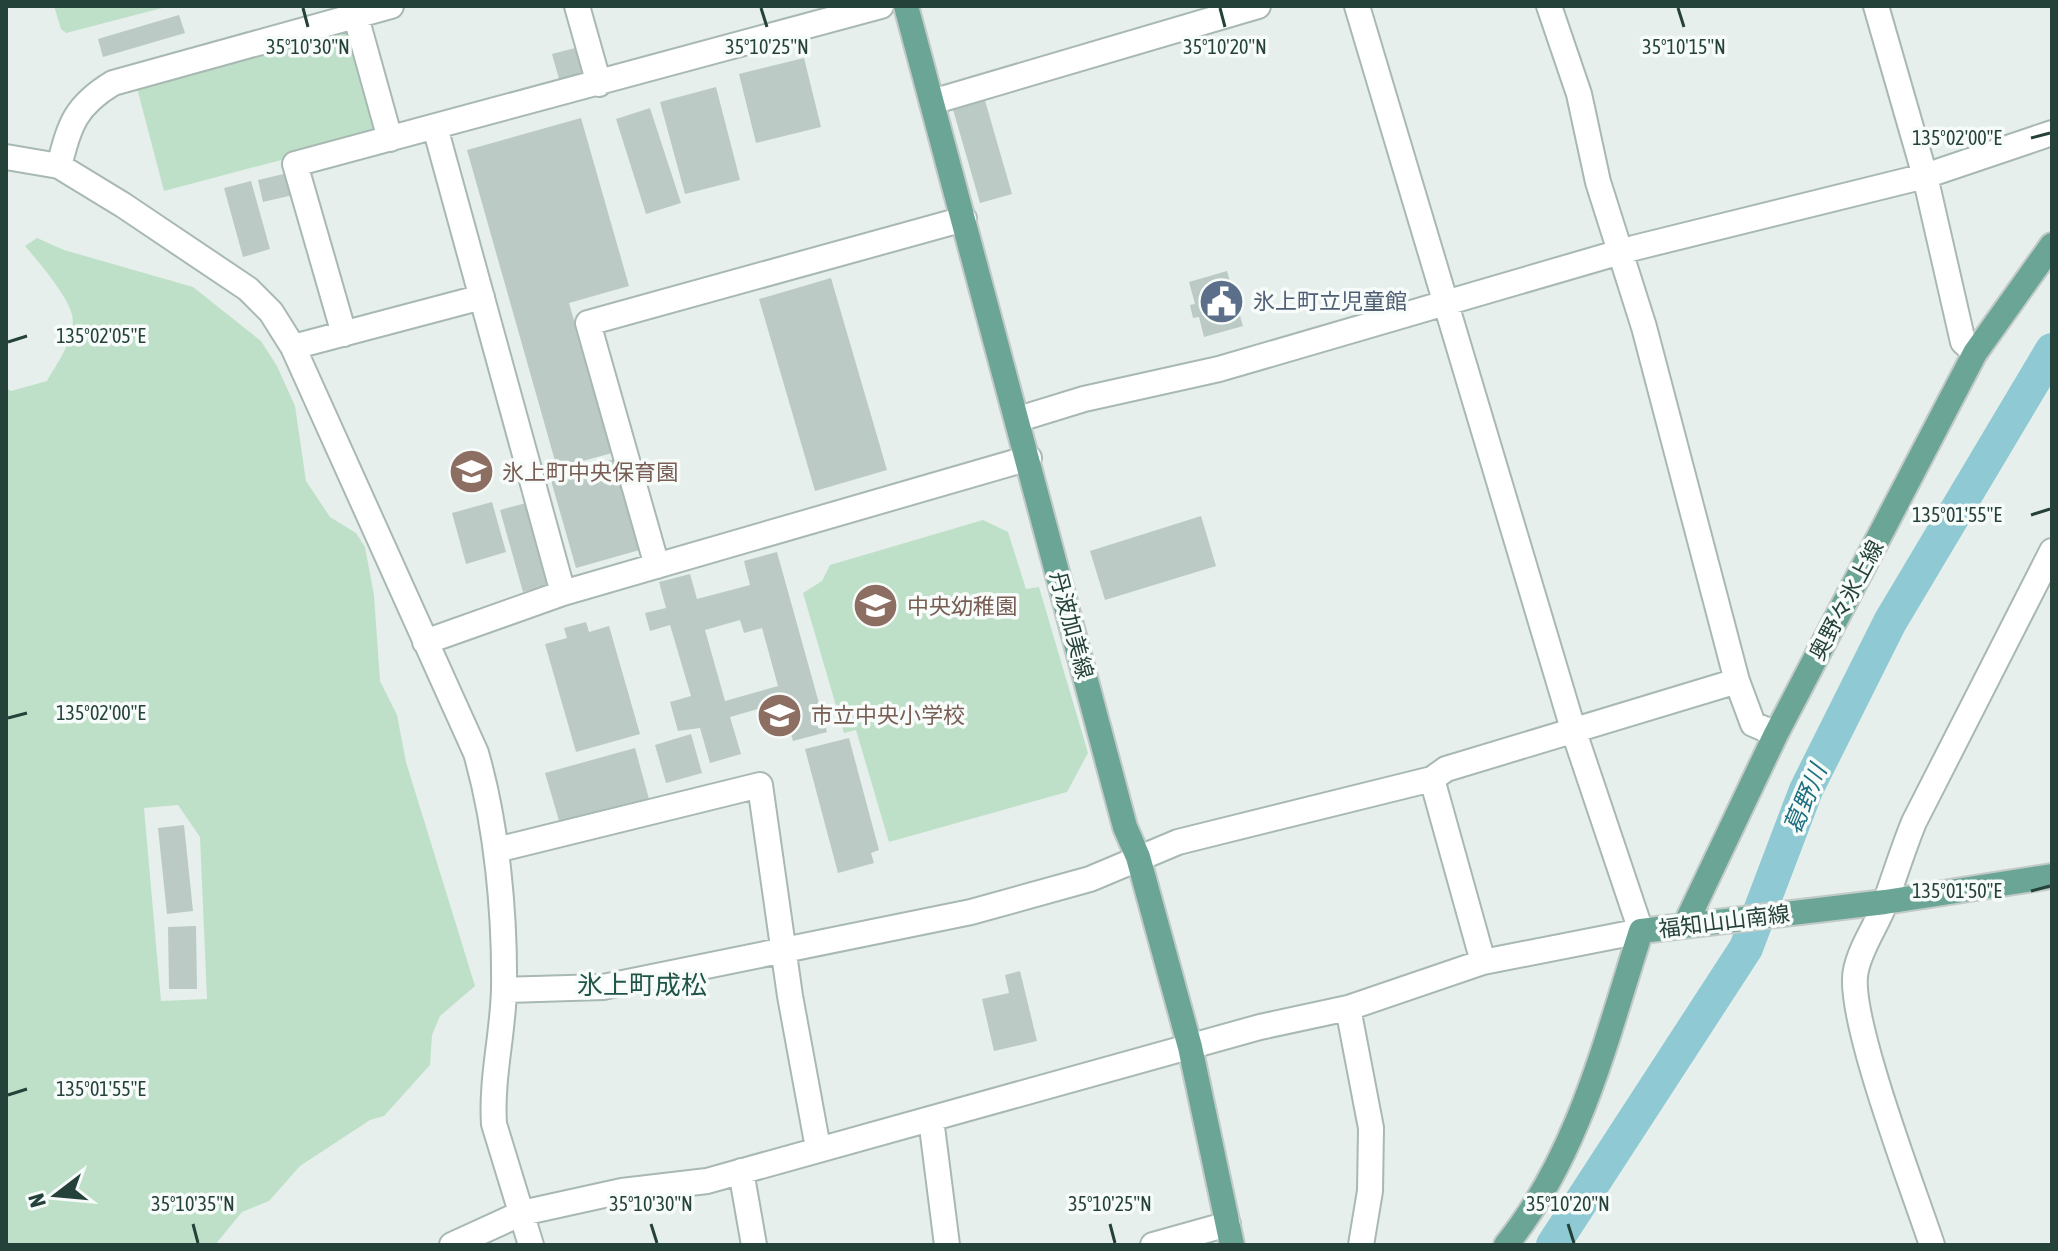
<svg xmlns="http://www.w3.org/2000/svg" width="2058" height="1251" viewBox="0 0 2058 1251" font-family="'Asap Condensed','Noto Sans JP',sans-serif">
<rect width="100%" height="100%" fill="#e6efeb"/>
<path fill="#bfe0c8" fill-rule="evenodd" d="M54,6h116l-104,27 -5,-4z
M351,31l28,103 -215,57 -27,-103z
M37,238l27,12 129,37 68,54 16,25 18,40 11,75 24,36 26,16 9,14 9,48 6,86 17,34 9,47 69,224 -35,30 -8,19 -2,30 -46,51 -14,4 -70,46 -31,35 -27,11 -27,33h-209v-857l5,3 36,-10c10,-18 30,-44 25,-66 -4,-19 -34,-54 -47,-69zM178,805l22,32 7,162 -46,2 -17,-193z
M983,520l25,12 18,57 13,-2 49,166 -21,39 -178,50 -33,-112 -12,3 -41,-140 19,-12 8,-16z"/>
<g fill="none" stroke-linecap="round" stroke-linejoin="round">
<path stroke="#8ec9d4" stroke-width="34" d="M1553,1245l193,-297 60,-158 84,-168 162,-272"/>
</g>
<path fill="#bbcac4" fill-rule="evenodd" d="M179,15l6,18 -82,24 -5,-18z
M575,48l7,25 -23,6 -7,-25z
M804,58l17,69 -65,16 -17,-69z
M716,87l24,93 -55,14 -25,-92z
M984,97l28,97 -32,9 -28,-97z
M650,108l31,95 -35,11 -30,-95z
M581,118l48,168 -60,17 43,150 -55,15 -90,-318z
M288,173l5,22 -30,7 -5,-22z
M251,181l19,68 -27,8 -19,-69z
M1227,271l16,55 -39,11 -5,-20 -6,1 -3,-13 5,-1 -6,-22z
M831,278l56,192 -72,21 -56,-192z
M618,458l25,91 -67,19 -26,-91z
M492,502l14,50 -40,12 -14,-51z
M530,502l24,82 -31,8 -23,-82z
M1201,516l15,50 -111,34 -15,-49z
M777,552l50,180 -34,9 -11,-39 -52,15 11,37 -31,9 -10,-35 -22,3 -8,-29 21,-6 -21,-71 -20,6 -5,-18 21,-5 -7,-26 31,-8 7,25 53,-14 -6,-24zM740,620l4,13 18,-5 16,58 -53,15 -20,-71z
M586,622l3,10 20,-6 31,108 -64,18 -31,-108 22,-6 -3,-10z
M691,734l11,39 -36,10 -11,-38z
M849,738l30,112 -8,3 3,10 -36,10 -33,-124z
M635,748l14,51 -89,25 -15,-51z
M184,825l9,86 -26,3 -9,-86z
M196,926l1,63h-28l-1,-62z
M1020,971l17,70 -43,10 -12,-52 27,-6 -4,-18z"/>
<g fill="none" stroke-linecap="round" stroke-linejoin="round">
<defs>
<path id="minor" d="M353,6l37,133
M577,6l22,78
M1549,6l30,88 19,88 46,145 93,354 16,43 23,10
M1876,6l49,170 38,166 12,11
M932,102l326,-96
M435,127l128,466
M6,157l53,9 64,39 125,84 23,23 22,35 183,406c21,73 29,161 28,236 -1,45 -13,90 -10,135l37,121
M59,166c11,-42 16,-60 54,-83l278,-77
M344,334l-49,-170 586,-158
M293,347l189,-50
M1019,419l65,-20 135,-30 415,-121 291,-72 127,-43
M657,566l-69,-243 376,-104
M425,642l138,-49 466,-135
M1432,779l51,183
M496,850l264,-65 30,211 28,152
M504,990l99,-3 368,-75 119,-33 88,-37 254,-63 14,-10 291,-88
M1348,1008l23,120 -1,63 -9,54
M931,1119l16,126
M741,1171l13,74
M452,1245l70,-32 100,-22 85,-10 553,-154 88,-19 135,-46 158,-31 -68,-202 -216,-723
M1153,1245l75,-21
M1932,1245c-17,-52 -87,-232 -76,-275 5,-24 21,-45 29,-67 10,-28 18,-54 29,-81l138,-271"/>
<path id="major" d="M906,6l219,821 13,30 52,190 42,198
M1685,925l91,-191 199,-381 77,-108
M1506,1245c73,-90 100,-206 135,-314l244,-29 167,-26"/>
</defs>
<use href="#minor" stroke="#a8b8b2" stroke-width="28"/>
<use href="#major" stroke="#c2cac8" stroke-width="28"/>
<use href="#minor" stroke="#fff" stroke-width="24"/>
<use href="#major" stroke="#6aa596" stroke-width="24"/>
</g>
<path fill="none" stroke="#24423a" stroke-width="3" d="M303,8l5,19M761,8l6,19M1220,8l5,19M1678,8l6,19M2031,138l19,-5M8,342l19,-6M2031,515l19,-6M8,718l19,-5M2031,891l19,-5M8,1095l19,-6M193,1224l5,19M651,1224l6,19M1110,1224l5,19M1568,1224l6,19"/>
<defs>
<symbol id="civic-disc" viewBox="-11 -11 22 22"><circle r="9.5" fill="#5c6f8a" stroke="#f7fbf9"/><path d="M-.6-6.5H3V-4.5H.6V-3L4-1V1h2V6H-6V1h2V-1L-.6-3ZM-1.2 2.5V6h2.4V2.5Z" fill="#fff"/></symbol>
<symbol id="school-disc" viewBox="-11 -11 22 22"><circle r="9.5" fill="#8d6e63" stroke="#f7fbf9"/><path d="M0-5L7-2L0 1L-7-2ZM-4 1L0 2.5L4 1V4Q0 6-4 4Z" fill="#fff"/></symbol>
</defs>
<g fill-rule="evenodd">
<use href="#civic-disc" x="1196" y="276" width="51" height="51"/>
<use href="#school-disc" x="446" y="446" width="51" height="51"/>
<use href="#school-disc" x="850" y="580" width="51" height="51"/>
<use href="#school-disc" x="754" y="690" width="51" height="51"/>
</g>
<g text-anchor="middle" dominant-baseline="central" stroke-width="7" stroke-linejoin="round" paint-order="stroke">
<g font-size="22" fill="#4e5e75" stroke="#f7fbf9" text-anchor="start">
<text x="1253" y="301">氷上町立児童館</text>
</g>
<g font-size="22" fill="#785e54" stroke="#f7fbf9" text-anchor="start">
<text x="502" y="472">氷上町中央保育園</text>
<text x="907" y="606">中央幼稚園</text>
<text x="811" y="715">市立中央小学校</text>
</g>
<g font-size="22" fill="#24423a" stroke="#f7fbf9">
<text transform="translate(1846 600) rotate(-62)">奥野々氷上線</text>
<text transform="translate(1072 625) rotate(75)">丹波加美線</text>
<text transform="translate(1724 921) rotate(-7)">福知山山南線</text>
</g>
<g font-size="24" font-style="italic" fill="#1c6f80" stroke="#f7fbf9">
<text transform="translate(1805 799) rotate(-67)">葛野川</text>
</g>
<g font-size="26" fill="#1f5548" stroke="#f7fbf9">
<text x="642" y="985">氷上町成松</text>
</g>
</g>
<g font-size="20" text-anchor="middle" fill="#24423a" stroke="#f7fbf9" stroke-width="7" stroke-linejoin="round" paint-order="stroke">
<text x="308" y="54">35°10'30"N</text>
<text x="767" y="54">35°10'25"N</text>
<text x="1225" y="54">35°10'20"N</text>
<text x="1684" y="54">35°10'15"N</text>
<text x="1957" y="145">135°02'00"E</text>
<text x="101" y="343">135°02'05"E</text>
<text x="1957" y="522">135°01'55"E</text>
<text x="101" y="720">135°02'00"E</text>
<text x="1957" y="898">135°01'50"E</text>
<text x="101" y="1096">135°01'55"E</text>
<text x="193" y="1211">35°10'35"N</text>
<text x="651" y="1211">35°10'30"N</text>
<text x="1110" y="1211">35°10'25"N</text>
<text x="1568" y="1211">35°10'20"N</text>
</g>
<rect width="2058" height="1251" fill="none" stroke="#24423a" stroke-width="16"/>
<g transform="translate(56 1195) rotate(254)" stroke="#f7fbf9" stroke-width="6" paint-order="stroke">
<path d="M0-6L14 30L0 20L-14 30Z" fill="#24423a"/>
<text y="-12" font-size="22" font-weight="bold" text-anchor="middle" fill="#24423a">N</text>
</g>
</svg>
